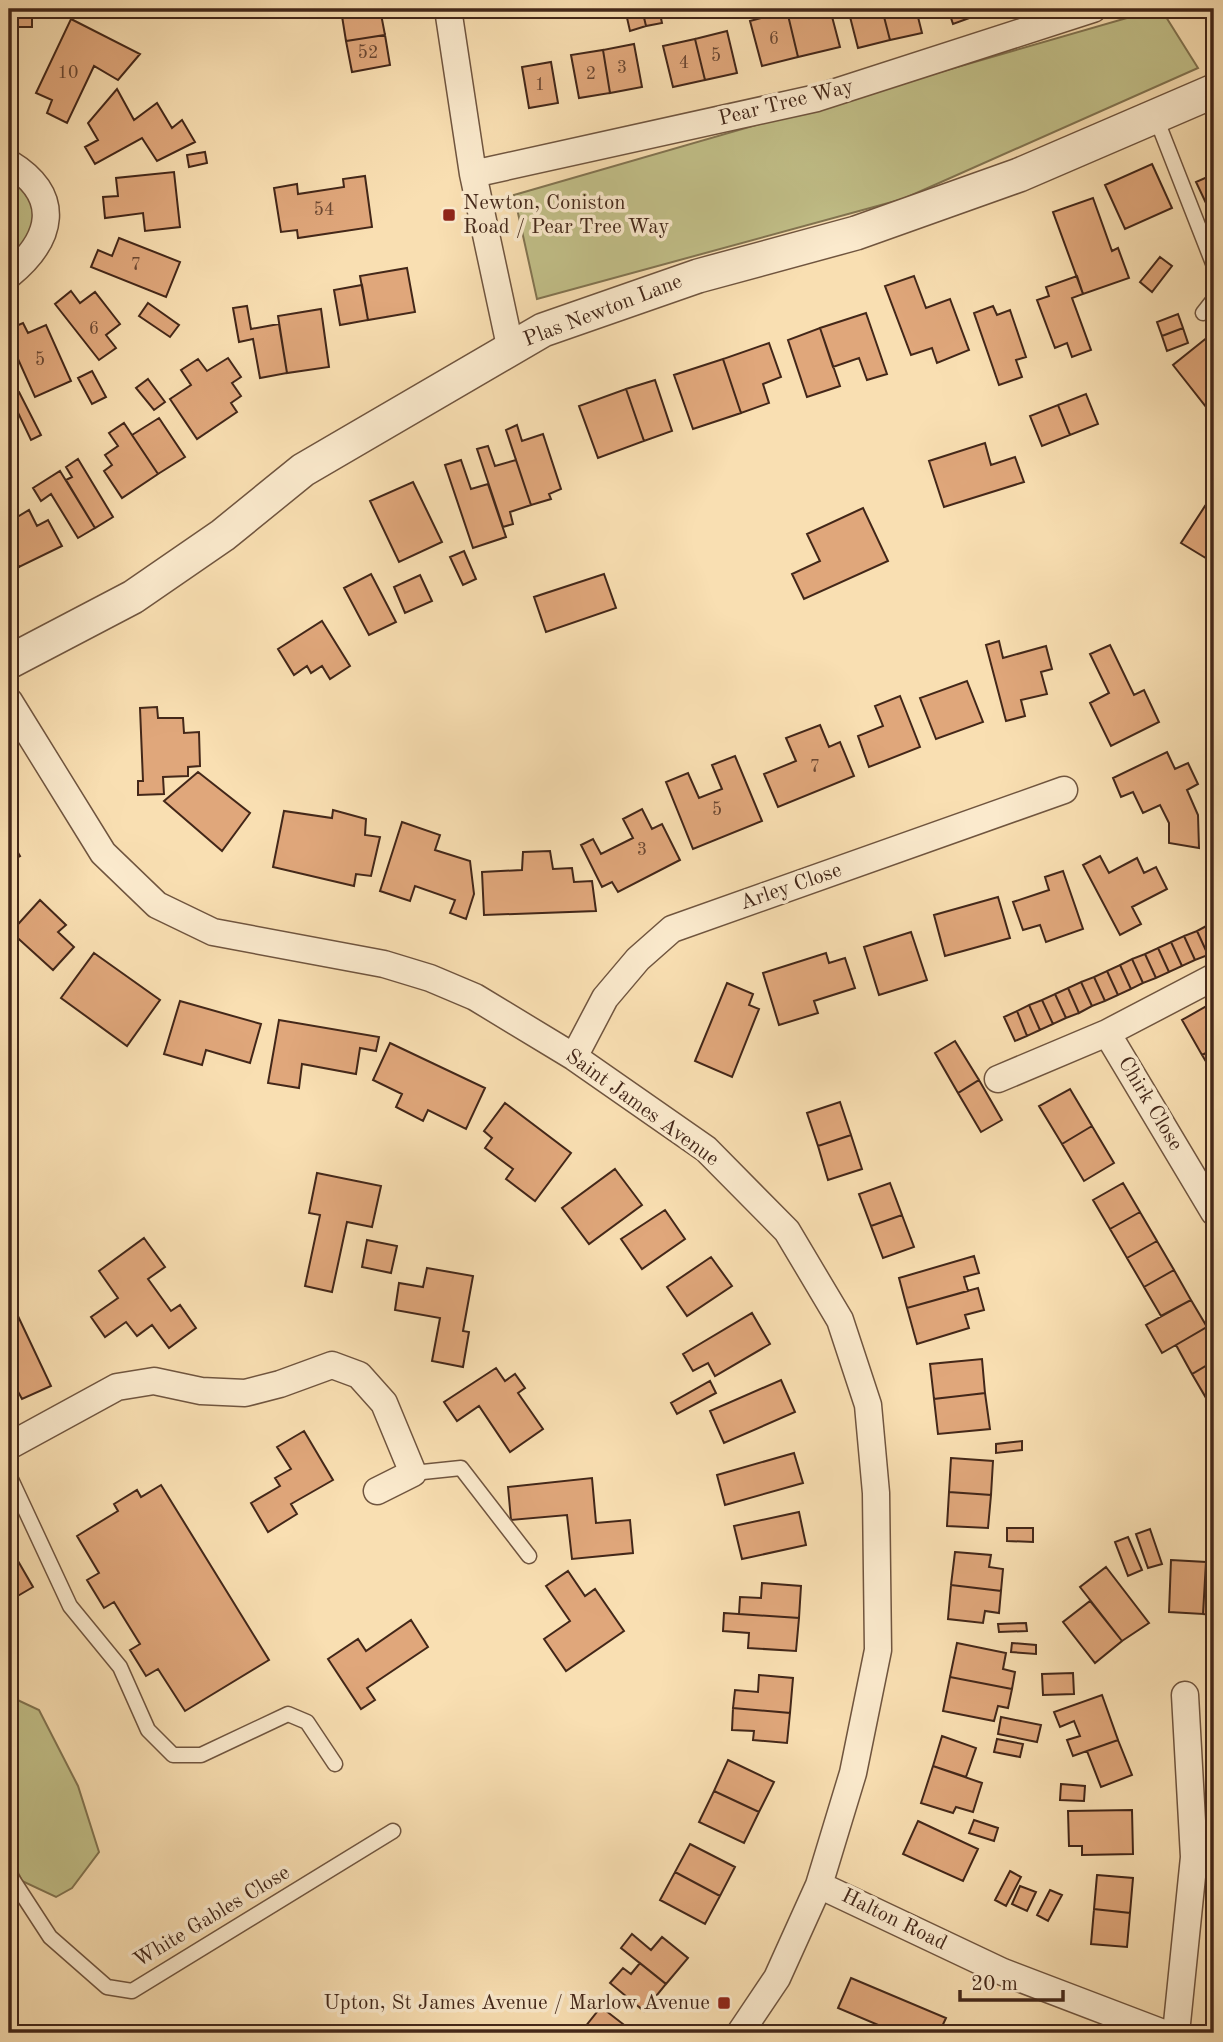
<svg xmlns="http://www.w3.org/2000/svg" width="1223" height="2042" viewBox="0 0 1223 2042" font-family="'Old Standard TT',serif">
<rect width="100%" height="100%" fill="#f9dfb2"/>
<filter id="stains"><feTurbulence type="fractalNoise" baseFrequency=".00286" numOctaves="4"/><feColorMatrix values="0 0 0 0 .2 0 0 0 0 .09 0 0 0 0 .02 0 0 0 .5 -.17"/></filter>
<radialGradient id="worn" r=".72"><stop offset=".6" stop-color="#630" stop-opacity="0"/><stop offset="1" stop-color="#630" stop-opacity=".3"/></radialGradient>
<path fill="#c2c089" stroke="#827451" stroke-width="2" d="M1158,9h3l37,59 -295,131 -366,100 -23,-104z
M9,163l37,68 -37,44z
M9,1696l30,14 39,76 21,66 -27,36 -16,9 -34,-16 -13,-27z"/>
<path fill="#e0a77b" stroke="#432719" stroke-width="2" d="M9,9h23v18h-23z
M380,9l5,26 -39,6 -5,-31z
M625,9h17l4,17 -16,5z
M642,9h17l3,14 -16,3z
M796,9h34l10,38 -42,10 -11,-46z
M848,9h34l8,31 -32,8z
M882,9h34l6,24 -32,7z
M948,9h34l1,4 -30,11z
M787,11l11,46 -36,9 -12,-45z
M71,19l69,35 -22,26 -24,-14 -27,57 -20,-10 5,-13 -16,-7z
M727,31l10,42 -32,7 -10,-41z
M385,35l5,30 -38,7 -6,-31z
M695,39l10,41 -32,7 -10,-41z
M9,40l5,65 -5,1z
M634,44l8,43 -32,6 -7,-43z
M603,50l7,43 -31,5 -8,-43z
M551,62l7,41 -29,5 -7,-41z
M117,89l17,31 23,-17 15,25 10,-8 13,22 -38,19 -15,-23 -47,26 -10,-17 13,-7 -10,-17z
M205,152l2,11 -18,4 -2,-12z
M1152,164l20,44 -47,21 -20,-44z
M174,172l6,55 -35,4 -2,-18 -38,5 -2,-21 15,-1 -2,-18z
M1214,174v46l-18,-38z
M365,176l7,51 -74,11 -1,-8 -16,2 -7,-44 23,-4 1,10 46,-7 -1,-8z
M1093,198l19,53 6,-3 11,30 -46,16 -30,-82z
M119,238l61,24 -14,35 -75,-30 7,-17 14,6z
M1160,257l12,9 -20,26 -12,-10z
M407,268l8,44 -47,8 -8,-44z
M914,276l12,32 24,-9 19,51 -32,13 -5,-15 -21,7 -26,-69z
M1077,276l6,18 -11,4 19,52 -19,7 -5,-14 -12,5 -18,-48 12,-4 -3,-9z
M362,285l6,35 -28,5 -6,-35z
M71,291l9,12 15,-11 25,32 -14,11 10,13 -17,12 -44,-56z
M148,303l31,22 -9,12 -31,-21z
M247,306l4,23 28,-5 8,49 -27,5 -7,-39 -14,3 -6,-34z
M993,306l4,9 13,-5 16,47 -10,3 6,17 -23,8 -25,-72z
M321,309l8,58 -42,6 -9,-57z
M866,313l21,61 -20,6 -8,-22 -26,9 -13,-39z
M1178,314l5,14 -21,8 -5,-14z
M23,323l5,10 18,-8 25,56 -36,16 -26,-58v-10z
M820,328l20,58 -33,11 -19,-57z
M1183,328l5,15 -21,8 -5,-15z
M1214,332v85l-41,-52z
M769,343l12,34 -18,7 6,19 -28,10 -18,-54z
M228,358l13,19 -9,6 9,13 -10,7 6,9 -40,27 -27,-40 21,-14 -10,-15 17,-11 9,12z
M723,359l18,54 -48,16 -19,-54z
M92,371l14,26 -14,7 -14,-26z
M148,379l17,23 -11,8 -18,-22z
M655,380l17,51 -28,10 -18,-52z
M626,389l18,52 -46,17 -19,-52z
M19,392l22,43 -10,5 -21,-44z
M1086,394l12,30 -28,11 -12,-30z
M1058,405l12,30 -28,11 -12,-30z
M159,418l26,39 -27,17 -26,-39z
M124,423l34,51 -36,24 -18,-27 8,-6 -7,-10 13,-9 -9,-13z
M517,425l5,16 21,-7 18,55 -12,5 2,5 -20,6 -25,-75z
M985,443l6,22 24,-8 9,25 -80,25 -15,-46z
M488,446l7,20 21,-6 15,45 -21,7 3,12 -10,3 -26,-78z
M78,459l35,58 -18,11 -29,-48 6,-3 -6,-10z
M461,460l10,29 17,-5 18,53 -33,11 -28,-83z
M60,471l35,57 -17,10 -27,-44 -10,7 -8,-13z
M413,482l29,60 -43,20 -29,-61z
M1205,506l9,6v51l-33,-20z
M863,508l25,53 -84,38 -12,-25 28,-13 -13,-27z
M29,510l8,16 11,-6 14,26 -43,21 -10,-20v-25z
M9,547l10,20 -10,6z
M464,551l12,28 -13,6 -13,-28z
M371,574l25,48 -27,13 -25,-47z
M604,574l12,34 -70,24 -12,-35z
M420,575l12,26 -27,12 -11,-26z
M322,621l28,45 -20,13 -8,-13 -11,7 -4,-7 -13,9 -16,-26z
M999,641l4,17 43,-12 6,23 -11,3 6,22 -26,6 4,16 -19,5 -20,-76z
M1110,645l24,50 10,-5 15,32 -48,24 -21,-43 19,-10 -19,-39z
M967,681l16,41 -47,17 -16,-41z
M900,696l20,51 -51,20 -11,-31 25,-10 -8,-20z
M157,707l1,11h25l1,15 15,-1 1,34 -12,1v9l-25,1 1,17 -26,1v-14h5l-3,-73z
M820,725l9,22 11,-5 14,34 -76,31 -14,-33 32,-13 -10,-23z
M1167,752l8,17 13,-6 10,21 -11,6 11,25 1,33 -30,-5v-20l-9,-18 -17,8 -10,-21 -12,5 -8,-19z
M735,756l27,65 -69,28 -27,-67 22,-9 11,25 23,-9 -10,-24z
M198,772l52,41 -28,38 -58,-50z
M642,809l10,20 10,-5 18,36 -62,32 -6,-10 -10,5 -21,-42 12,-6 8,15 32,-16 -10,-19z
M333,810l33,9 -1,16 15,2 -9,39 -15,-2 -2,12 -81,-19 11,-56 48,7z
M402,822l38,13 -5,15 35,11 4,33 -8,25 -16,-6 5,-13 -40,-14 -5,15 -30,-10z
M9,837l11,19 -11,6z
M550,851l3,18 19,-1 2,14 18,-1 4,30 -112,4 -2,-43 40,-2 1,-18z
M1100,856l9,17 28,-15 7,15 12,-6 11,22 -35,18 9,17 -21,11 -37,-70z
M1063,871l20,58 -37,13 -6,-17 -17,5 -10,-28 36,-12 -4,-13z
M998,897l12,41 -65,18 -11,-41z
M40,900l26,25 -8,7 16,15 -21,23 -42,-38z
M1210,924l4,10v18l-6,3 -11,-24z
M1197,931l11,24 -13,5 -11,-24z
M911,932l16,48 -48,15 -15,-48z
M1184,936l11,24 -13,6 -11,-24z
M1171,942l11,24 -13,6 -11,-24z
M1158,948l11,24 -13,6 -11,-24z
M94,953l66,47 -33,46 -66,-48z
M826,953l3,10 16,-5 10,30 -41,13 4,12 -39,12 -16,-52z
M1145,954l11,24 -13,5 -11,-24z
M1132,959l11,24 -12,6 -11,-24z
M1120,965l11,24 -13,6 -11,-24z
M1107,971l11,24 -13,6 -11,-24z
M1094,977l11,24 -13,5 -11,-24z
M1081,982l11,24 -13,7 -11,-25z
M727,983l26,11 -4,11 10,4 -27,68 -37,-16z
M1068,988l11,25 -13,5 -11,-24z
M1055,994l11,24 -13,6 -11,-24z
M1042,1000l11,24 -13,6 -11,-25z
M180,1001l81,23 -11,39 -44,-13 -4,15 -38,-11z
M1212,1003l2,46 -12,6 -20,-35z
M1029,1005l11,25 -13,6 -10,-25z
M1017,1011l10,25 -12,5 -11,-24z
M279,1020l100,17 -3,14 -16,-3 -4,26 -54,-10 -3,24 -31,-5z
M955,1041l24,39 -21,13 -23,-40z
M390,1043l95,45 -19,41 -38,-19 -5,11 -27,-14 6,-13 -29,-14z
M1214,1049v26l-12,-20z
M979,1080l23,40 -21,12 -23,-39z
M1070,1089l22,37 -30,18 -23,-38z
M840,1102l11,33 -33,11 -11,-33z
M505,1103l66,50 -36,48 -29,-22 7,-10 -28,-21 7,-10 -8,-7z
M1092,1126l22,37 -30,18 -22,-37z
M851,1135l11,34 -34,11 -10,-34z
M615,1169l27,36 -53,39 -27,-36z
M317,1173l64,13 -9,41 -25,-5 -15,70 -27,-6 15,-71 -11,-2z
M890,1183l12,32 -31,11 -12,-32z
M1123,1183l17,29 -30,17 -17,-29z
M665,1210l20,29 -43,30 -21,-30z
M1140,1212l17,29 -30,17 -17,-29z
M902,1215l12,32 -31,11 -12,-32z
M144,1238l21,29 -17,12 23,32 9,-6 16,23 -27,20 -17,-23 -15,11 -11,-14 -21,15 -14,-20 27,-19 -19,-27z
M367,1240l30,6 -6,27 -29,-6z
M1157,1241l17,29 -30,17 -17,-29z
M974,1256l5,17 -15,4 4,14 -61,17 -8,-30z
M711,1257l21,29 -45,30 -20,-29z
M427,1268l46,8 -10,55 6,1 -6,35 -31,-6 8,-43 -45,-8 4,-27 24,4z
M1174,1270l17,30 -30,16 -17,-29z
M978,1288l6,22 -19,5 4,13 -52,16 -10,-36z
M1191,1300l16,27 -45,26 -16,-28z
M752,1313l18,31 -55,32 -7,-13 -15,8 -10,-17z
M17,1314l34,72 -29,13 -13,-24v-57z
M1207,1327l7,14v20l-22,13 -16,-29z
M982,1359l3,34 -51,6 -4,-35z
M1214,1361v39l-5,3 -17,-29z
M496,1368l9,13 10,-7 10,14 -7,5 25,36 -33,23 -31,-46 -22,15 -13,-19z
M781,1380l14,32 -71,31 -14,-32z
M710,1381l6,12 -39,21 -6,-11z
M985,1393l5,36 -52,5 -4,-35z
M304,1431l29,49 -42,24 6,10 -29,18 -17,-29 29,-17 -5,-8 16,-9 -14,-22z
M1022,1441v9l-26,3v-9z
M794,1453l9,30 -78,22 -8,-30z
M951,1458l42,3 -2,34 -42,-3z
M592,1478l4,45 34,-3 3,33 -61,6 -5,-44 -56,5 -3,-33z
M161,1485l108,175 -84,51 -27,-42 -12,7 -16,-26 10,-6 -26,-42 -10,6 -17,-28 12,-7 -22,-37 41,-25 -4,-7 23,-14 4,7z
M949,1492l42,3 -3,33 -41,-2z
M799,1512l7,33 -64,14 -8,-33z
M1007,1528h26v14l-26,-1z
M1150,1529l12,35 -14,4 -12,-34z
M1128,1537l14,33 -14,6 -13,-34z
M955,1552l36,3 -2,12 14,2 -2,22 -50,-6z
M1171,1560l35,2 -3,52 -34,-2z
M18,1561l15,26 -24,14v-35z
M1206,1562h8v53l-11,-1z
M1106,1567l43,56 -27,18 -42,-54z
M568,1571l17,25 10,-7 29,42 -58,40 -22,-32 26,-18 -24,-35z
M762,1583l39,3 -2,32 -60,-4 1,-17 21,1z
M951,1585l50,6 -2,22 -14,-2 -2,12 -35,-4z
M1090,1601l32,40 -27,22 -32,-41z
M724,1613l75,5 -3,33 -48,-3 1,-15 -26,-2z
M411,1620l17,27 -61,41 8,12 -14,9 -33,-50 30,-20 8,12z
M1026,1623l1,8 -28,1 -1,-8z
M957,1643l49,10 -3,16 12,3 -3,17 -62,-12z
M1012,1643l24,2v9l-25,-2z
M1073,1673l1,21 -31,1 -1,-21z
M759,1675l34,3 -3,35 -57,-5 2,-18 23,2z
M950,1677l62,12 -4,19 -10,-2 -4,15 -51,-10z
M1102,1695l16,45 -45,16 -6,-16 13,-4 -6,-15 -14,6 -6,-15z
M733,1708l57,5 -3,30 -34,-3 1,-9 -22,-1z
M1001,1717l40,8 -4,17 -39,-8z
M942,1736l34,12 -10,29 -33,-11z
M997,1739l26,5 -3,13 -26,-5z
M1118,1740l14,35 -31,12 -14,-36z
M728,1760l46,22 -15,30 -45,-21z
M933,1766l49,17 -9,29 -17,-5 -3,6 -32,-10z
M1061,1784l24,2 -1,15 -24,-1z
M714,1791l45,21 -15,31 -45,-21z
M1132,1810l1,44 -51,1v-9h-13l-1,-35z
M974,1820l24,8 -4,13 -25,-8z
M918,1821l60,28 -15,32 -60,-27z
M690,1844l45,23 -15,29 -45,-24z
M1010,1871l11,6 -15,29 -11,-6z
M675,1872l45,24 -15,28 -45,-24z
M1097,1875l36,3 -3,35 -36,-4z
M1020,1886l16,6 -9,19 -15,-7z
M1050,1890l12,5 -14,26 -11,-6z
M1094,1909l36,4 -3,34 -36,-3z
M632,1934l19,16 11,-13 26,21 -22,26 -45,-36z
M640,1963l26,21 -22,27 -34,-28 13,-15 8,6z
M851,1978l95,40 -7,15h-42l-59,-25z
M601,2007l31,24 -2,2 -49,-1z"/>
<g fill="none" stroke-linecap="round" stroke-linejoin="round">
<defs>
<path id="service" d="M1156,118l58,148
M1203,313l11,-14
M413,1473l48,-5 68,88
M9,1475l61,131 50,61 28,63 25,25h28l87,-41 19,8 28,42
M9,1874l41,63 57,50 25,4 261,-160"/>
<path id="minor" d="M448,9l25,165 37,172
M9,163c54,33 44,76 0,112
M473,174l344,-76 276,-89
M9,701l94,152 54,52 56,27 171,32 46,14 45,19 99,60 132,92 81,82 53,89 28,85 8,88 2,157 -25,123 -34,112 -42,93 -37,55
M1107,1033l107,-56
M574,1057l31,-59 33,-39 34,-30 392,-139
M998,1079l109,-46 107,179
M9,1446l108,-59 37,-6 47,10 44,2 35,-9 52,-19 27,10 25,28 29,70 -36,18
M819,1885l184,87 160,61
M1176,2033l18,-176 -9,-162"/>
<path id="tertiary" d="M9,662l124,-65 90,-62 80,-65 240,-140 155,-54 158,-43 163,-58 195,-84"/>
</defs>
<use href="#service" stroke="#70553f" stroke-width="17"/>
<use href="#minor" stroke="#70553f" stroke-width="29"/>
<use href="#tertiary" stroke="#70553f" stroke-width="36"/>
<use href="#service" stroke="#fbeacd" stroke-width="14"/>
<use href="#minor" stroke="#fbeacd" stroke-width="26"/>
<use href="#tertiary" stroke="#fbeacd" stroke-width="33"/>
</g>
<g fill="#8f2418" stroke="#fbeacd" stroke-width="2.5">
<rect x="442" y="208" width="14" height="14" rx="3.5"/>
<rect x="717" y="1996" width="14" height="14" rx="3.5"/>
</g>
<g text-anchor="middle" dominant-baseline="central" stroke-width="7" stroke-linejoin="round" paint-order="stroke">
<g font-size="18" fill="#6a4732">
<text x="774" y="39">6</text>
<text x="368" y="53">52</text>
<text x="716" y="56">5</text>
<text x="684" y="63">4</text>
<text x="622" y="68">3</text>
<text x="68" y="73">10</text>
<text x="591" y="74">2</text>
<text x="540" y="85">1</text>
<text x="324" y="210">54</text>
<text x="136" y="265">7</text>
<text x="94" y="329">6</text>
<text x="40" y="360">5</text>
<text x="815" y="767">7</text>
<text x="717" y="810">5</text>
<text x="642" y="850">3</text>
</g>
<g font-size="21" fill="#432719" stroke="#fbeacd">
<text transform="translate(786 103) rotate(-14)">Pear Tree Way</text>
<text transform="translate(603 311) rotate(-21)">Plas Newton Lane</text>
<text transform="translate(791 887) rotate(-19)">Arley Close</text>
<text transform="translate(1150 1104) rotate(59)">Chirk Close</text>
<text transform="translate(642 1108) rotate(36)">Saint James Avenue</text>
<text transform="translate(212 1917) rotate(-31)">White Gables Close</text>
<text transform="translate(894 1920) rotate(26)">Halton Road</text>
</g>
<g font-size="21" fill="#432719" stroke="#fbeacd" text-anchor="start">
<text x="463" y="203">Newton, Coniston<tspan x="463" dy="24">Road / Pear Tree Way</tspan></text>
<text x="710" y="2003" text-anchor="end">Upton, St James Avenue / Marlow Avenue</text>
</g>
</g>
<rect width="1223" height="2042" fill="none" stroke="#f9dfb2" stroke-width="35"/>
<rect x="10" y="10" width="1202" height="2021" fill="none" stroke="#432719" stroke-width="3.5"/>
<rect x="18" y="18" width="1188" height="2007" fill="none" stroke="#432719" stroke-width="2"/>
<path d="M960 1990v10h103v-10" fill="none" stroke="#432719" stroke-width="3.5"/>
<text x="971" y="1990" font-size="21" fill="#432719" stroke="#fbeacd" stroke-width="5" paint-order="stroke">20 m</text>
<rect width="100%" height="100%" filter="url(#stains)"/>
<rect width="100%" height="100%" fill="url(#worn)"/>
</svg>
